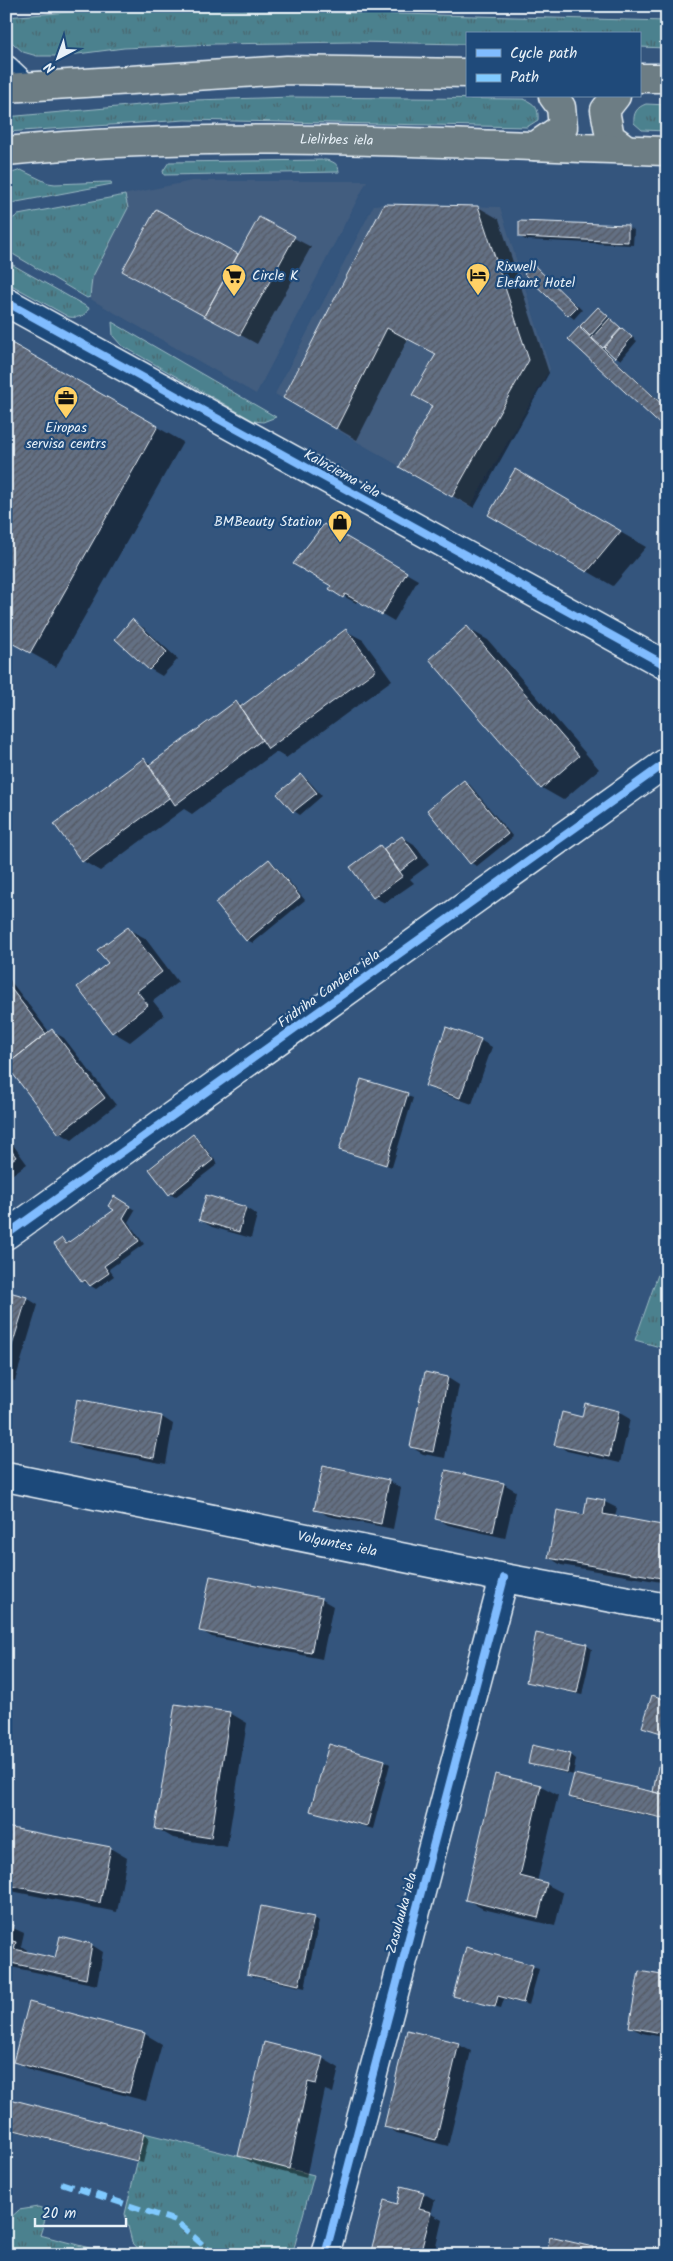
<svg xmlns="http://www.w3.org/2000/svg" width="673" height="2261" viewBox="0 0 673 2261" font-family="Kalam,sans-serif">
<defs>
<pattern id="grass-tufts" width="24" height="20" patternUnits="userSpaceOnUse" patternTransform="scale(1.25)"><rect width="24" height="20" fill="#4c818e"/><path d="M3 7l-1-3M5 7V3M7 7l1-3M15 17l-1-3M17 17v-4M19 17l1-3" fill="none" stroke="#49676f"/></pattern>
<pattern id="building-hatch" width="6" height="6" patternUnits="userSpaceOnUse" patternTransform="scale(1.25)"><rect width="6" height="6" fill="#646f83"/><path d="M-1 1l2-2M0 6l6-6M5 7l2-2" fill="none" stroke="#545a64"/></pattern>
</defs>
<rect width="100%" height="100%" fill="#34557d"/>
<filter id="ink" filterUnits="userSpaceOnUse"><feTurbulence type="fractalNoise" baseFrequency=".02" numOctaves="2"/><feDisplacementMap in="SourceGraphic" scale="10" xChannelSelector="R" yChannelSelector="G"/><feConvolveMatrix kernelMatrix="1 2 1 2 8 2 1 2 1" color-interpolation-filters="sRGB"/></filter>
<g filter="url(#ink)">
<path fill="#425d7f" d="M192,181h175l-111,213 -249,-143 -1,-28 3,-5z
M384,204l116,3 50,162 -80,138 -195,-113 99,-189z"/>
<path fill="url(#grass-tufts)" stroke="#9ab9c3" d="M132,7l535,14v27l-28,-1v-13h-172v10l-113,-2 -139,2 -91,4 -62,8h-25l-14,-4 -17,-15v-20z
M293,97l231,2c11,5 15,9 14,21l-11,7 -342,-7 -179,12v-15l189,-17z
M646,104l21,1v26l-25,-1 -8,-7c-1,-10 3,-16 12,-19z
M325,160c8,1 14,4 14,12l-175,3 -1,-4 6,-9z
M21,170l27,13 7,1 51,-2h5l1,2 -106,20v-29z
M125,195l3,13 -36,70 -2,19 -3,1 -81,-48v-27l12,-8z
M6,261l83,47c-4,9 -11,10 -20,9l-63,-35z
M112,322l164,95 -13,5 -9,-1 -133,-76 -8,-9z
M667,1249v100l-32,-9z
M144,2133l170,42 -22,80h-148l-12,-13 -7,-28z
M38,2207l10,3 -8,25 76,20h-110l2,-35 11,-10z"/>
<path fill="#0007" d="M478,207l21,12 50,154 -75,135 -73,-41 32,-61 5,-51 -30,-16 -51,101 -72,-42z
M157,211l82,45 55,-18 17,9 -54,97 -133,-74z
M520,222l108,5 6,3 -1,15 -107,-5 -6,-3z
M533,266l49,44 -8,9 -5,-4z
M598,309l39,32 -16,19 -11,-7 -1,1 58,54v22l-88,-102 9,5z
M157,427l26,15 -127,225 -50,-28z
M515,471l131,76 -33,39 -123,-71z
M324,526l94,54 -24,41 -36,-21 -2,3 -25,-14 1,-3z
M132,621l12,7 34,31 -16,17 -12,-7 -33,-30z
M467,628l21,12 111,129 -36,31 -21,-12 -112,-129z
M346,631l17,9 29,40 -106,78 -10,-6 -84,62 -8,-5 -84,62 -17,-10 -27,-36 88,-65 8,4 84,-62 7,4z
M301,775l6,4 15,17 -22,19 -6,-4 -15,-17z
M464,781l6,4 43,52 -36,29 -6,-3z
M402,837l12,7 15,21 -19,14 4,4 -29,20 -12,-6 7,-51 5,3z
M269,860l5,4 31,36 -52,43 -6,-3z
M128,929l17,9 33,44 -25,19 11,14 -34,27 -17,-10 -3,-68z
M6,975l44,58 2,-2 12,7 52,67 -44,35 -12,-7 -46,-59 -3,3 -5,-3z
M480,1040l12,7 -20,57 -34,-12 -11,-6z
M362,1080l51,18 -21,69 -52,-17z
M6,1135l21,29 -21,15z
M193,1136l5,3 20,25 -43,33 -5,-3z
M114,1198l21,12 -7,12 16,22 -35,25 5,7 -18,13 -14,-8 -20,-42 6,5 48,-34z
M246,1208l11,7 -6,23 -39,-11 -12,-7z
M6,1292l21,6 11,7 -23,76 -9,-3v-57l4,-13 -4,-1z
M448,1378l11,7 -14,73 -22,-4 -12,-7z
M618,1412l12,7 -10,44 -53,-12 -11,-7 27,-26z
M162,1417l11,7 -7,40 -84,-16 -12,-7z
M324,1468l65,13 12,7 -8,41 -65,-13 -12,-7z
M447,1472l57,12 12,7 -11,47 -57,-13 -12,-7z
M588,1499l17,3 12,6 -2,9 52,10v56l-106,-18 -11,-7 35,-41z
M321,1599l12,7 -11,53 -110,-22 -12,-7z
M6,1642l4,3 -4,22z
M586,1645l6,4 -10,46 -49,-11 -6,-3z
M667,1701v34l-18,-6z
M176,1705l54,8 17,10 -20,124 -54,-9 -17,-10z
M571,1755l5,4 -3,16 81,18 13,-24v51l-92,-20 -6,-4 5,-21 -39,-9 -6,-3z
M385,1761l5,3 -17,65 -61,-18z
M496,1775l45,11 17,9 -21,87 9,2 17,9 -8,33 -72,-17 -16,-9z
M6,1828l104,20 17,10 -10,54 -106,-21 -5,-3z
M313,1918l6,3 -14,67 -51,-11 -5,-3z
M6,1925l18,8 -3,13 6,4 -1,3 30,7 36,-15 11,7 -6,33 -91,-19z
M467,1949l72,20 -10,36 -25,-6 -3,9 -47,-12z
M667,1977v61l-25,-5 -12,-6z
M408,2032l51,13 12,6 -23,95 -51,-13 -12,-7z
M145,2034l17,10 -16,57 -114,-30 -17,-10z
M322,2058l17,10 -6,25 -8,-3 -19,88 -50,-13 -17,-9z
M6,2099l138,35 5,4 -6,25 -137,-34z
M423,2193l12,7 -4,14 11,6 -8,35h-62l26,-50z
M551,2239l42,9 11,7h-57z"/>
<path fill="url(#building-hatch)" stroke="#e8f1f8" d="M384,204l94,2 51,154 -77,137 -53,-30 33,-61 -20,-11 24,-41 -49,-26 -51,101 -53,-31z
M156,209l82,45 -34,62 -82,-45z
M259,217l36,19 -55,99 -36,-19z
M519,221l109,4v17l-109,-5z
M533,264l44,43 -9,9 -44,-42z
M598,307l10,9 -18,20 -10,-10z
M610,318l11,10 -18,20 -11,-10z
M579,327l88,82v22l-99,-92z
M622,328l10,9 -17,21 -11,-10z
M6,340l152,86 -128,227 -24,-13z
M515,469l106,62 -34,41 -99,-57z
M324,524l83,48 -25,43 -37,-21 -2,4 -14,-9 2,-3 -38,-22z
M132,619l35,33 -18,18 -34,-31z
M467,626l112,130 -38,33 -112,-130z
M346,629l30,41 -108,79 -28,-42z
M236,701l26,39 -87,65 -26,-40z
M144,758l25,40 -87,64 -28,-38z
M301,774l16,19 -24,19 -16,-18z
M464,780l44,54 -38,30 -43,-54z
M402,836l16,22 -19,14 -16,-23z
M380,845l23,31 -30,22 -23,-31z
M269,859l31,38 -54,44 -31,-38z
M128,927l34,45 -25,19 11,14 -36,28 -35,-46 31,-24 -11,-13z
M6,982l40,52 -40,31z
M446,1027l35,12 -21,59 -35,-12z
M52,1029l53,69 -46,36 -53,-69z
M361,1079l47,14 -22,72 -47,-15z
M193,1134l20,26 -44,35 -20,-26z
M6,1143l10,14 -10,7z
M206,1195l40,12 -7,25 -40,-12z
M114,1196l16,10 -7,12 16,23 -35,25 5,7 -19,13 -5,-6 -3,2 -28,-38 8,-6 4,6 48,-34 -6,-4z
M6,1291l21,6 -21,68v-48l4,-11 -4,-1z
M425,1372l23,5 -15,75 -23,-5z
M77,1399l85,17 -8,42 -85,-16z
M585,1403l34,8 -10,46 -55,-12 8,-33 20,5z
M323,1466l66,14 -8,44 -67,-14z
M446,1470l58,13 -11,49 -58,-13z
M587,1497l18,3 -2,14 64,12v53l-119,-21 9,-48 27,5z
M210,1576l112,22 -11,55 -112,-22z
M536,1633l51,11 -10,49 -51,-11z
M652,1695l15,5v16l-6,17 -19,-6z
M175,1704l55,8 -19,126 -56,-9z
M329,1744l56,16 -18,66 -57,-15z
M532,1745l39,9 -4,18 -39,-8z
M658,1766l9,2v27l-14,-3z
M495,1774l46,11 -21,91 27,7 -9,35 -73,-18z
M574,1774l93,21v24l-99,-22z
M6,1827l105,20 -11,56 -94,-18z
M261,1906l53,11 -15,68 -52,-11z
M6,1923l7,2 -4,15 7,2 -2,7 41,9 5,-22 32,8 -6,35 -80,-17z
M466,1947l67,18 -10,38 -25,-7 -3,11 -42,-11z
M639,1971l28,5v58l-38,-7z
M29,2002l116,31 -16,60 -116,-31z
M407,2030l52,13 -23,97 -52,-13z
M264,2042l59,15 -7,27 -8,-2 -19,87 -51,-13z
M6,2098l138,35 -7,28 -131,-33z
M401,2186l23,6 -5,17 12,3 -11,43h-50l14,-55 13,4z
M550,2237l43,10 -1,8h-46z"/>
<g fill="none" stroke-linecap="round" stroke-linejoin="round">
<defs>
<g id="minor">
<path d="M6,70l17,16"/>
<path d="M6,302l661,364"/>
<path d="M6,1235l661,-473"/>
<path id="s1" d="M6,1477l498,101 163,30"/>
<path d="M325,2255l179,-677"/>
</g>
<g id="major">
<path d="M639,78h28"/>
<path d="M6,88l281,-18 180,3"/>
<path d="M616,96l-11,14 5,27 16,12"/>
<path d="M535,146l28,-19 -2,-20 -8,-11"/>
<path id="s2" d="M6,151c220,-22 441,-7 661,0"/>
</g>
</defs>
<use href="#minor" stroke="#e8f1f8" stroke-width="31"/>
<use href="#major" stroke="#e8f1f8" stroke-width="31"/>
<use href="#minor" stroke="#1f4a7a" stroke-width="28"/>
<use href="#major" stroke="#6d7d84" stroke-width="28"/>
<path stroke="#80caff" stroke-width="6" stroke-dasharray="12 6" stroke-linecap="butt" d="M6,2152l4,2
M61,2183l115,38 38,34"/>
<defs>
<path id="cycleway" d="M6,302l661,364
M6,1235l661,-473
M325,2255l179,-677"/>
</defs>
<use href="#cycleway" stroke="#1f4a7a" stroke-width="11"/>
<use href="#cycleway" stroke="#80bcff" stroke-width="8"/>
</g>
</g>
<defs>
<symbol id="hotel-pin" viewBox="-11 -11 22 30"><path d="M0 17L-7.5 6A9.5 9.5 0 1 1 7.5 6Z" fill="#ffd166" stroke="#1f4a7a"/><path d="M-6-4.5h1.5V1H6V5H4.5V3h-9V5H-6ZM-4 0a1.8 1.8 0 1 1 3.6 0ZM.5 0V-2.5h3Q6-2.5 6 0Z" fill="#111"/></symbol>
<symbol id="supermarket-pin" viewBox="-11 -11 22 30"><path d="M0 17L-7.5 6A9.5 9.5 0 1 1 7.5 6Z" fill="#ffd166" stroke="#1f4a7a"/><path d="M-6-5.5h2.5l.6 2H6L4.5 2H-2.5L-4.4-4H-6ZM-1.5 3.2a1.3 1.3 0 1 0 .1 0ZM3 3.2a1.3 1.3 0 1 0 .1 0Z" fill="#111"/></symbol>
<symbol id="office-pin" viewBox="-11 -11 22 30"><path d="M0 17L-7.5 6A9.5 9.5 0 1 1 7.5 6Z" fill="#ffd166" stroke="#1f4a7a"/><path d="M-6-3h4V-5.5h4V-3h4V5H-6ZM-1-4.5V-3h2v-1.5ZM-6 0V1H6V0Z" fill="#111"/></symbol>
<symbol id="shop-pin" viewBox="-11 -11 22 30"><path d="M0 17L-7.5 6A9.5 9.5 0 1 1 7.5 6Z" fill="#ffd166" stroke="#1f4a7a"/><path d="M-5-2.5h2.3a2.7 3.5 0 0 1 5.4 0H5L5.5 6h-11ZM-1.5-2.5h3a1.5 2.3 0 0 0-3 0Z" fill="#111"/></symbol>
</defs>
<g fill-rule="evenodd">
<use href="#hotel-pin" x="464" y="261" width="28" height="38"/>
<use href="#supermarket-pin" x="220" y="262" width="28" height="38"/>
<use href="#office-pin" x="52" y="384" width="28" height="38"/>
<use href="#shop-pin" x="326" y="508" width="28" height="38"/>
</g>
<g text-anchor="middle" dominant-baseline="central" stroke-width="4.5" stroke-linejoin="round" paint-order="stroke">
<g font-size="14" fill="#e8f1f8" stroke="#1f4a7a">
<text stroke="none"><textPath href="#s2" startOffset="331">Lielirbes iela</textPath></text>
<text transform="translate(342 474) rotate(29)">Kalnciema iela</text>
<text transform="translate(329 989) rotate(-36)">Fridriha Candera iela</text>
<text stroke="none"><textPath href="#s1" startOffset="338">Volguntes iela</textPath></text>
<text transform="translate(402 1913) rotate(-75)">Zasulauka iela</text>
</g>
<g font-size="14" fill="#e8f1f8" stroke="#1f4a7a" text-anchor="start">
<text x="496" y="267">Rixwell<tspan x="496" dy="16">Elefant Hotel</tspan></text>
<text x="252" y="276">Circle K</text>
<text x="66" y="428" text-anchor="middle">Eiropas<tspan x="66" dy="16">servisa centrs</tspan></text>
<text x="322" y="522" text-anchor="end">BMBeauty Station</text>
</g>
</g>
<rect width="673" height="2261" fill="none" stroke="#1f4a7a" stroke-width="25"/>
<rect x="12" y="12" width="648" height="2236" fill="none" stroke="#e8f1f8" stroke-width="2" filter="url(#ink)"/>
<rect x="466" y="32" width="175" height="65" fill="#1f4a7a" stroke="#6f8dac"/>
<rect x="476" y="49" width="25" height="8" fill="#80bcff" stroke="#6f8dac"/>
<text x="510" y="58" font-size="15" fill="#e8f1f8">Cycle path</text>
<rect x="476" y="74" width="25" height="8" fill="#80caff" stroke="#6f8dac"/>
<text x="510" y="82" font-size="15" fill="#e8f1f8">Path</text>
<g transform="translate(58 58) rotate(221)" stroke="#1f4a7a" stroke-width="4" paint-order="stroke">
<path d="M0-4L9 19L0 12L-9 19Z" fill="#e8f1f8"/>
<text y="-8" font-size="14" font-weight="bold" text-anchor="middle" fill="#e8f1f8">N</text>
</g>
<path d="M35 2218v8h91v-8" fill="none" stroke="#e8f1f8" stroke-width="2.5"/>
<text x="42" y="2218" font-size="15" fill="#e8f1f8" stroke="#1f4a7a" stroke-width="4" paint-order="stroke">20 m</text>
</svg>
